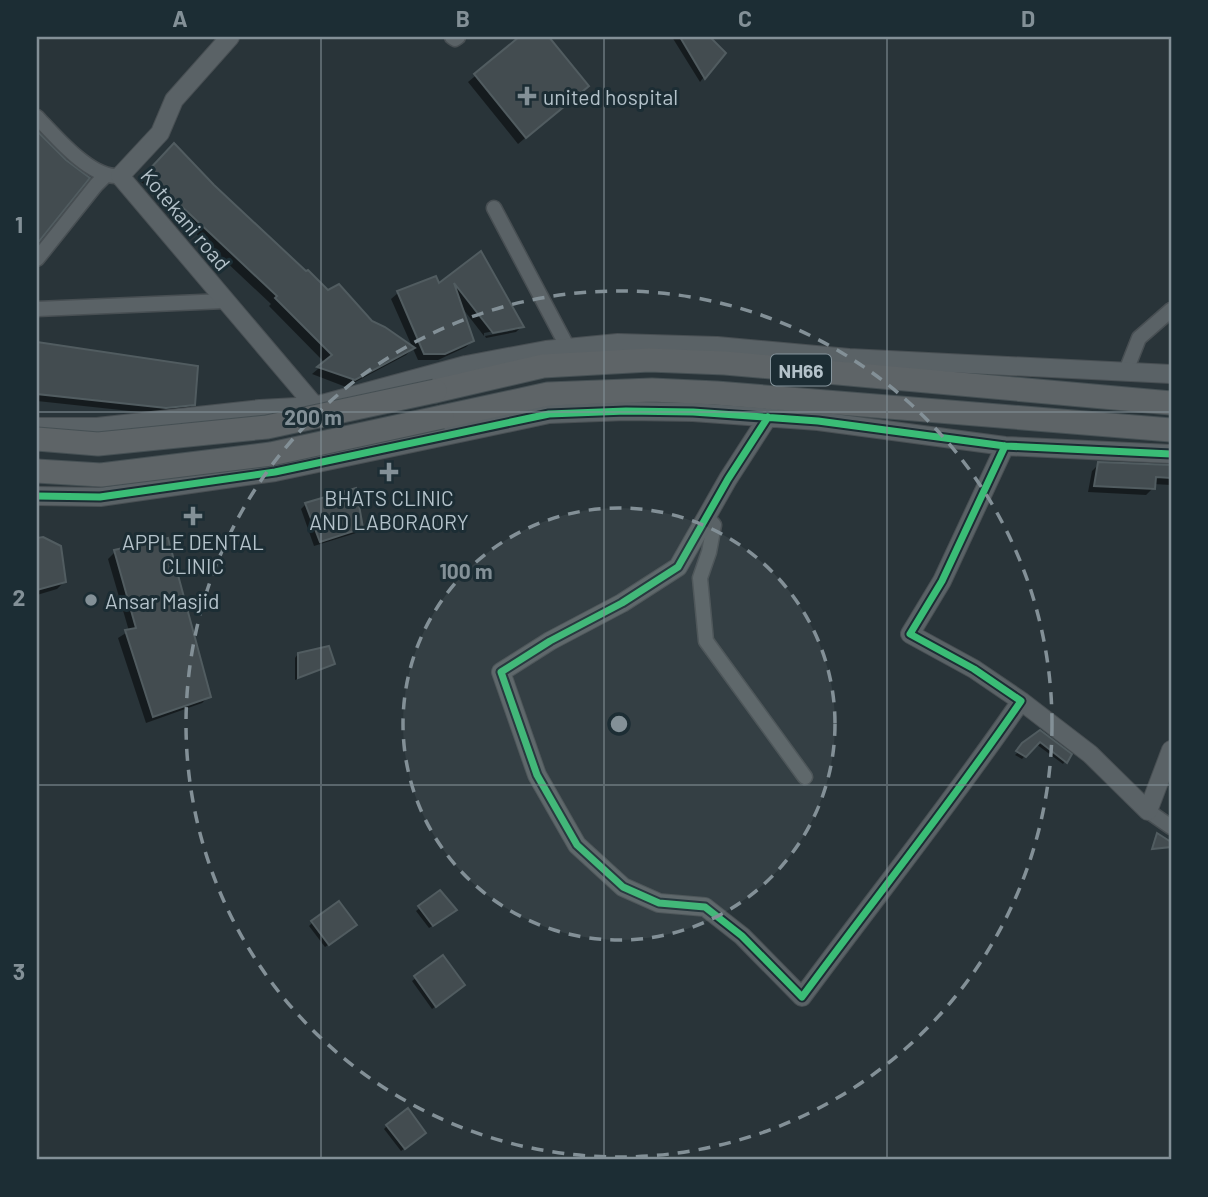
<svg xmlns="http://www.w3.org/2000/svg" width="1208" height="1197" viewBox="0 0 1208 1197" font-family="Barlow,sans-serif">
<rect width="100%" height="100%" fill="#293439"/>
<path fill="#0007" d="M522,37h25l40,49 -69,58 -50,-62z
M672,37h36l15,16 -23,29z
M37,132l17,20 33,26 -50,65z
M174,146l39,40 115,106 85,56 -7,7 -60,32 -34,-13 13,-11 -56,-57 2,-2 -131,-123z
M480,254l42,72 -6,6 -30,6 -1,-2 30,-6v-3l-31,6v3l-24,-31 12,36 -6,6 -28,13h-20l-27,-61 7,-6 37,-15 4,8z
M37,343l159,25 -2,36 -8,7 -28,3 -121,-13z
M1099,464l72,3v18l-18,-1v4l-7,7 -58,-3 4,-21z
M306,504l55,24 -5,5 -42,13 -13,-37z
M43,539l21,43 -7,7 -20,6v-55z
M115,552l94,144 -7,7 -56,20 -28,-85 11,-7 -21,-72z
M298,654l35,10 -38,16v-22z
M1040,732l25,29 -2,3 -27,-20 -14,15 -7,-4z
M440,892l12,21 -23,15 -13,-17z
M312,923l40,5 -27,19 -16,-21z
M443,957l17,31 -28,21 -20,-28z
M387,1126l34,10 -20,15 -17,-22z"/>
<path fill="#434c50" stroke="#515c60" stroke-width="2" d="M519,37h30l40,49 -63,52 -52,-64z
M680,37h30l16,16 -21,26z
M37,131l29,29 24,18 -53,66z
M174,143l40,42 92,86 2,-1 20,20 11,-6 33,37 13,6 30,21 -60,32 -38,-13 15,-12 -57,-57 2,-2 -131,-123z
M481,251l43,76 -31,6 -39,-50 20,58 -29,13h-21l-27,-63 39,-15 3,7z
M37,342l161,24 -3,39 -29,3 -129,-14z
M1098,462l73,3v13l-15,-1 -1,12 -61,-3z
M356,488l7,40 -43,14 -15,-39z
M43,537l18,9 5,36 -29,8v-52z
M168,538l43,159 -58,20 -28,-87 11,-2 -22,-78z
M329,646l6,18 -37,14v-25z
M1040,730l32,24 -5,9 -27,-21 -14,15 -10,-6 6,-8z
M1157,833l14,9v5l-19,2z
M440,890l17,20 -24,16 -15,-20z
M339,901l18,24 -28,20 -18,-24z
M443,955l22,30 -29,22 -22,-31z
M408,1108l18,25 -21,16 -19,-24z"/>
<g fill="none" stroke-linecap="round" stroke-linejoin="round">
<defs>
<path id="minor" d="M452,37l3,2 3,-2
M37,117c18,19 51,58 78,59
M494,208l74,140
M37,259l59,-74 10,-10
M37,309l188,-8
M1126,371l13,-33 32,-28
M708,518l6,7 -5,27 -9,26 6,63 99,136
M1148,811l23,16"/>
<path id="tertiary" d="M230,37l-56,63 -14,33 -40,43 195,230
M768,417l-40,62 -50,88 -56,36 -72,38 -49,31 36,103 40,70 46,42 36,16 46,4 37,29 60,61c73,-99 150,-195 219,-296l-47,-32 -64,-35 32,-53 63,-135
M37,427h60l163,-18 55,-3 151,-41 80,-15 72,-7 99,3 132,12 322,16
M37,496l63,1 175,-25 274,-58 77,-3 67,1 125,9 187,25 166,8
M1021,701l69,53 58,57 23,-61"/>
<path id="trunk" d="M435,391l108,-25 106,-6 76,3 446,40
M442,417l106,-23 104,-4 64,3 455,37"/>
</defs>
<use href="#minor" stroke="#484f53" stroke-width="17"/>
<use href="#tertiary" stroke="#484f53" stroke-width="20"/>
<use href="#trunk" stroke="#465054" stroke-width="25"/>
<use href="#minor" stroke="#5a6266" stroke-width="14"/>
<use href="#tertiary" stroke="#5a6266" stroke-width="18"/>
<use href="#trunk" stroke="#5e6467" stroke-width="23"/>
<defs>
<path id="trunk-bridge" d="M37,439l61,5 169,-17 168,-36
M37,471l64,4 170,-21 171,-37"/>
</defs>
<use href="#trunk-bridge" stroke="#465054" stroke-width="25" stroke-linecap="butt"/>
<use href="#trunk-bridge" stroke="#5e6467" stroke-width="23"/>
<defs>
<path id="cycleway" d="M768,417l-40,62 -50,88 -56,36 -72,38 -49,31 36,103 40,70 46,42 36,16 46,4 37,29 60,61c73,-99 150,-195 219,-296l-47,-32 -64,-35 32,-53 63,-135
M37,496l63,1 175,-25 274,-58 77,-3 67,1 125,9 187,25 166,8"/>
</defs>
<use href="#cycleway" stroke="#1c2d34" stroke-width="11"/>
<use href="#cycleway" stroke="#3abd76" stroke-width="7"/>
</g>
<path fill="none" stroke="#839097" stroke-width="2" stroke-opacity="0.55" d="M321,37v1123M604,37v1123M887,37v1123M37,412h1134M37,785h1134"/>
<circle cx="619" cy="724" r="216" fill="#839097" fill-opacity=".12"/>
<g fill="none" stroke="#839097" stroke-width="3.5" stroke-dasharray="12 9">
<circle cx="619" cy="724" r="216"/>
<circle cx="619" cy="724" r="433"/>
</g>
<g fill="#839097" stroke="#1c2d34" stroke-width="2.5">
<path d="M523.5 85.5h7v7h7v7h-7v7h-7v-7h-7v-7h7z"/>
<path d="M385.5 461.5h7v7h7v7h-7v7h-7v-7h-7v-7h7z"/>
<path d="M189.5 505.5h7v7h7v7h-7v7h-7v-7h-7v-7h7z"/>
<circle cx="91" cy="600" r="7"/>
</g>
<g text-anchor="middle" dominant-baseline="central" stroke-width="6" stroke-linejoin="round" paint-order="stroke">
<rect fill="#1c2d34" stroke="#86959d" stroke-width="2" x="771" y="354.5" width="60" height="31" rx="5"/>
<g font-size="19" font-weight="bold" fill="#b4c2ca">
<text x="801" y="370">NH66</text>
</g>
<g font-size="21" fill="#b4c2ca" stroke="#1c2d34" text-anchor="start">
<text x="543" y="96">united hospital</text>
<text x="389" y="497" text-anchor="middle">BHATS CLINIC<tspan x="389" dy="24">AND LABORAORY</tspan></text>
<text x="193" y="541" text-anchor="middle">APPLE DENTAL<tspan x="193" dy="24">CLINIC</tspan></text>
<text x="105" y="600">Ansar Masjid</text>
</g>
<g font-size="21" fill="#b4c2ca" stroke="#1c2d34">
<text transform="translate(186 219) rotate(50)">Kotekani road</text>
</g>
</g>
<circle cx="619" cy="724" r="10" fill="#839097" stroke="#1c2d34" stroke-width="3.5"/>
<g font-size="21" text-anchor="middle" font-weight="bold" fill="#839097" stroke="#1c2d34" stroke-width="6" stroke-linejoin="round" paint-order="stroke">
<text x="313" y="425">200 m</text>
<text x="466" y="579">100 m</text>
</g>
<rect width="1208" height="1197" fill="none" stroke="#1c2d34" stroke-width="77"/>
<rect x="38" y="38" width="1132" height="1120" fill="none" stroke="#839097" stroke-width="2.5"/>
<g font-size="23" text-anchor="middle" font-weight="bold" fill="#839097">
<text x="180" y="27">A</text>
<text x="463" y="27">B</text>
<text x="745" y="27">C</text>
<text x="1028" y="27">D</text>
<text x="19" y="233">1</text>
<text x="19" y="606">2</text>
<text x="19" y="980">3</text>
</g>
</svg>
